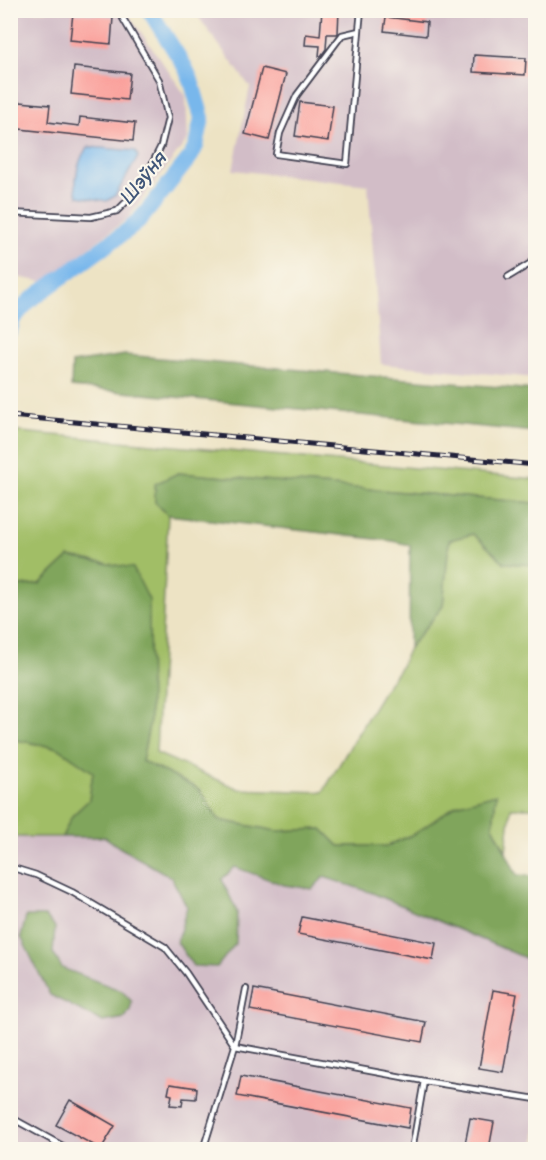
<svg xmlns="http://www.w3.org/2000/svg" width="546" height="1160" viewBox="0 0 546 1160" font-family="'Balsamiq Sans',sans-serif">
<rect width="100%" height="100%" fill="#fbf7ec"/>
<filter id="ink" filterUnits="userSpaceOnUse"><feTurbulence type="fractalNoise" baseFrequency=".0167" numOctaves="2"/><feDisplacementMap in="SourceGraphic" scale="12" xChannelSelector="R" yChannelSelector="G"/><feConvolveMatrix kernelMatrix="1 2 1 2 8 2 1 2 1" color-interpolation-filters="sRGB"/></filter>
<filter id="wash" filterUnits="userSpaceOnUse"><feTurbulence type="fractalNoise" baseFrequency=".008" numOctaves="4" result="noise"/><feDisplacementMap in="SourceGraphic" scale="24" xChannelSelector="R" yChannelSelector="G"/><feGaussianBlur stdDeviation="1.35" result="paint"/><feColorMatrix in="noise" values="0 0 0 0 0 0 0 0 0 0 0 0 0 0 0 0 0 1.4 0 .05"/><feComposite in="paint" operator="in"/></filter>
<g filter="url(#wash)">
<rect width="100%" height="100%" fill="#ede3c4"/>
<path fill="#d2bdc7" d="M10,11h116l60,85 2,43 -60,79 -84,64 -33,-6z
M194,11h341v367l-154,-14 -13,-179 -135,-15 17,-83z
M11,837h185l174,55 165,70v187l-524,1z"/>
<path fill="#a1be66" stroke="#627050" stroke-width="1.5" d="M10,431l525,48v24l-357,-30 -23,29 13,13 -12,238 83,36 84,3 61,-102 16,-22 9,-20 34,-42 6,-66 24,-6 32,29 30,2v243h-24l-5,43 -13,-25 3,-31 -40,10 -40,28 -29,13h-48l-17,-17 -45,2 -58,-11 -20,-31 -57,-28 8,-41 -81,-163 -29,27 -29,3z
M10,739l48,9 35,24 -4,28 -17,16 -10,21h-51z"/>
<path fill="#80a55b" stroke="#51644b" stroke-width="1.5" d="M125,355l410,35v42l-464,-45 1,-24z
M178,473l357,30v62l-30,-2 -32,-29 -24,6 -6,66 -34,42 1,-103 -18,-4 -224,-26 -13,-13v-18z
M69,557l64,11 16,32 1,120 -8,41 57,28 20,31 58,11 45,-2 17,17h48l29,-13 40,-28 40,-11 -3,32 24,49 18,1v86l-165,-70 -46,-15 -12,12 -28,-4 -49,-18 -13,12 15,33 -1,31 -19,24 -24,-1 -16,-24 10,-35 -16,-30 -52,-30 -14,-10h-43l10,-21 17,-16 4,-28 -35,-24 -47,-9v-152l29,-3z
M26,916h19l10,11 -2,26 9,15 60,23 10,11 -2,8 -5,8 -22,4 -53,-27 -29,-58z"/>
<path fill="#78b7ec" stroke="#4d6c94" stroke-width="1.5" d="M89,147l47,4 2,6 -23,39 -8,5 -29,-5c-6,-11 1,-42 11,-49z"/>
<g fill="none" stroke-linecap="round" stroke-linejoin="round">
<path stroke="#78b7ec" stroke-width="16" d="M10,330l3,-11 16,-18 103,-74 12,-12 47,-59 5,-10 6,-28 -11,-38 -6,-13 -36,-57"/>
</g>
<g id="blocks">
<path fill="#faa09b" d="M322,10h17l-1,23 -1,1h-10l-1,15 -5,7h-2l1,-10 -15,-1 1,-11 14,2z
M73,13l40,4 -2,27 -41,-4z
M386,17l41,5 -1,14 -42,-5z
M474,55l52,3 -1,17 -52,-3z
M74,67l56,6 -3,27 -56,-6z
M262,68l24,6 -17,66 -24,-6z
M10,101l40,4 -2,17 31,4 1,-9 55,6 -2,18 -123,-13z
M300,102l33,4 -5,35 -33,-5z
M302,917l134,26 -3,17 -135,-26z
M254,989l172,33 -4,20 -172,-32z
M493,990l24,4 -14,78 -24,-4z
M241,1076l170,32 -3,20 -171,-32z
M170,1084l27,4 -1,11 -13,-1 -1,8 -12,-1 2,-10 -4,-1z
M70,1100l45,26 -14,23 -45,-24z
M470,1118l24,4 -5,27h-25z"/>
</g>
</g>
<g filter="url(#ink)">
<use href="#blocks" fill-opacity="0" stroke="#403f50" stroke-width="1.5"/>
<g fill="none" stroke-linecap="round" stroke-linejoin="round">
<defs>
<path id="service" d="M359,31l-17,4 -45,60 -17,38 -4,21 71,10 12,-133 2,-21
M10,213l81,4 26,-6 23,-23 21,-42 7,-28 -9,-38 -41,-70
M508,277l28,-17
M10,867l26,8 36,17 93,55 21,26 49,73 189,35 112,18
M10,1117l60,33
M203,1150l32,-104 11,-57
M412,1150l12,-69"/>
</defs>
<use href="#service" stroke="#403f50" stroke-width="8"/>
<use href="#service" stroke="#fff" stroke-width="4.5"/>
<defs>
<path id="rail" d="M10,416l526,49"/>
</defs>
<use href="#rail" stroke="#22223b" stroke-width="5"/>
<use href="#rail" stroke="#fbf7ec" stroke-width="3" stroke-dasharray="9" stroke-linecap="butt"/>
</g>
</g>
<g text-anchor="middle" dominant-baseline="central" stroke-width="4.5" stroke-linejoin="round" paint-order="stroke">
<g font-size="20" font-style="italic" fill="#405679" stroke="#fbf7ec">
<text transform="translate(144 178) rotate(-51)">Шэўня</text>
</g>
</g>
<rect width="546" height="1160" fill="none" stroke="#fbf7ec" stroke-width="36"/>
</svg>
